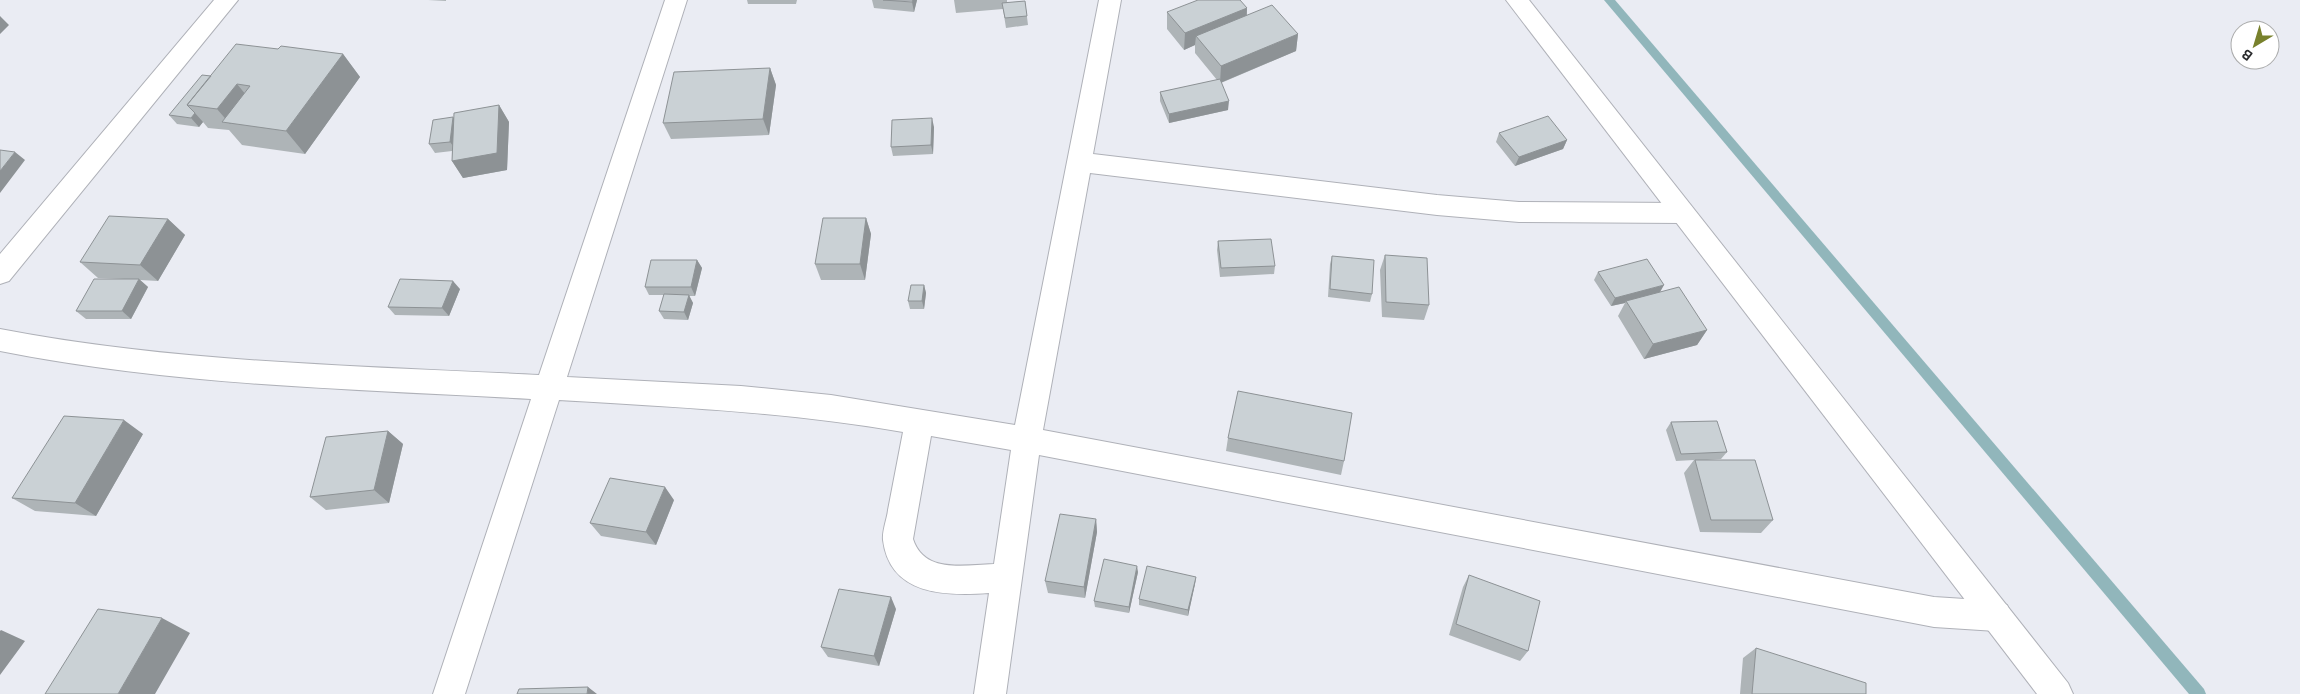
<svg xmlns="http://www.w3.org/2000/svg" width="2300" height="694" viewBox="0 0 2300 694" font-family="Quicksand,sans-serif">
<rect width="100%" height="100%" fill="#eaecf3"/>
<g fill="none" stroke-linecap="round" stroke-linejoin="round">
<path fill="#91b6bb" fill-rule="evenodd" d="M1604,0h11l589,689 2,5h-17z"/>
<defs>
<path id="minor" d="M214,0h24l-229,281 -9,3v-30z
M665,0h22l-120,377 174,9 90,9 184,30 84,-425h22l-28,154 344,41 82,7 163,1 9,3 4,7 -4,7 -9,3 -163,-1 -82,-7 -347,-42 -47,257 891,167 62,4 11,4 5,11 -5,11 -11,4 -62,-4 -895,-172 -33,239h-32l15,-101c-43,3 -99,3 -106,-53 -1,-9 4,-21 5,-30 5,-26 10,-52 15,-78 -114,-20 -228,-25 -344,-32l-94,294h-32l98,-295c-177,-10 -356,-13 -531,-48v-22c177,34 359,37 539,46zM931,436l80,14 -17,114c-29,1 -70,10 -81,-25z"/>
<path id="major" d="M1506,0h23l539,683 5,11h-36z"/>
</defs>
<use href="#minor" stroke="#afb1b8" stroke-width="2"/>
<use href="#major" stroke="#afb1b8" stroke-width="2"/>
<use href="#minor" fill="#fff" fill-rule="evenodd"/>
<use href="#major" fill="#fff" fill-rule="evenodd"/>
</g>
<path fill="#aeb4b7" d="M428,0h18v1z
M747,0h50l-1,4h-48z
M872,0h45l-3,12 -40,-4z
M954,0h53v3l18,-2 3,24 -22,3 -3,-19 -47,4z
M1247,8v7l51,19 -2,17 -75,32 7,27 -59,13 -9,-22v-9l57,-12 -22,-27v-8l-11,5 -17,-21v-17z
M278,49l65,5 17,23 -55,77 -63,-9 -13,-15 -21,-2 -5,-6 -4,5 -22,-3 -8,-9 42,-39z
M770,68l6,17 -7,50 -98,4 -8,-16z
M499,105l10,17 -2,48 -44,8 -11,-17v-10l-17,2 -6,-9 25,-25z
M934,127l-1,27 -40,2 -2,-9z
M1499,133l68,7 -4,9 -48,17 -19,-24z
M866,218l5,16 -6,46h-44l-6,-16z
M168,219l17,16 -27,46 -18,-1 8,7 -17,32h-45l-10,-8 48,-32 -26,-1 -18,-16z
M1218,241l57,25 -1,8 -54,3 -3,-27z
M1385,255l44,50 -5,15 -42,-3 -2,-47z
M1332,256l40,38 -2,8 -42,-5 2,-33z
M697,260l5,8 -7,28h-6l4,7 -5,17 -24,-1 -5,-8 5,-16h-15l-4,-8z
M1598,272l62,21 47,37 -10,15 -53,14 -26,-43 7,-13 -14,3 -17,-26z
M924,285l2,8 -2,16h-14l-2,-8z
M460,289l-11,27 -54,-1 -7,-8z
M1671,422l56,30 -6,7 -14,1 66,60 -12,13 -61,-1 -16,-59 10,-13 -18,1 -10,-31z
M388,431l15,13 -14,59 -63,7 -16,-13z
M143,434l-47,82 -61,-5 -23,-13z
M1228,438l116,23 -3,14 -115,-24z
M674,500l-18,45 -55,-9 -11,-13z
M1096,519l1,13 -12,66 -37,-5 -3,-12z
M1138,572l-9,41 -34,-6 -1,-6z
M1469,575l59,76 -8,10 -71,-26 14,-48z
M1196,577l-1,7 -7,32 -49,-11v-6z
M896,609l-17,57 -51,-9 -7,-10z
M1756,648l110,46h-126l3,-36z"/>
<path fill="#8d9295" d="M913,0h4l-3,12 -2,-10z
M1247,8l-1,17 -50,11 -1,9 -11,5 1,-17z
M0,16l9,9 -9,9z
M1298,34l-2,17 -76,32 1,-17z
M343,54l17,23 -55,77 -19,-23z
M770,68l6,17 -7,50 -6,-16z
M237,84l19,23 -26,17 -13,-15z
M1229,101l-1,9 -59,13v-9z
M499,105l10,17 -2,48 -44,8 -11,-17z
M195,113l8,9 -4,5 -8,-9z
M453,117l6,9 -3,24 -6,-8z
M932,118l2,9 -1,27 -2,-9z
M1567,140l-4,9 -48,17 4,-9z
M15,152l10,8 -25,33v-22z
M866,218l5,16 -6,46 -5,-16z
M168,219l17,16 -27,46 -18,-16z
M697,260l5,8 -7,28 -4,-9z
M139,279l9,8 -17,32 -9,-8z
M453,281l7,8 -11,27 -7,-8z
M924,285l2,8 -2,16 -2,-8z
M1664,285l-5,9 -33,7 -1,2 -14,3 4,-8z
M689,295l4,8 -5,17 -4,-8z
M1707,330l-10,15 -53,14 9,-15z
M124,420l19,14 -47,82 -21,-13z
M388,431l15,13 -14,59 -15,-13z
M665,487l9,13 -18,45 -10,-13z
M1096,519l1,13 -12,66 -1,-11z
M1137,566l1,6 -9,41v-6z
M1196,577l-1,7 -7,32v-6z
M891,597l5,12 -17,57 -5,-10z
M162,618l28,15 -35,61h-37z
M1,630l24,11 -25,34v-44z
M588,687l9,7h-10z"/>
<path fill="#cad1d5" stroke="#8d9295" d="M883,0h30l-1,2z
M1198,0h42l7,8 -62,25 -18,-21z
M1025,1l2,15 -22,2 -3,-15z
M1272,5l26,29 -77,32 -25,-30z
M236,44l42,5 3,-3 62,8 -57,77 -64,-9 28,-36 -13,-2 -20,25 -30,-4z
M770,68l-7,51 -100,4 11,-51z
M202,75l9,1 -24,29 8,8 -4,5 -22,-3z
M1220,79l9,22 -60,13 -9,-22z
M499,105l-2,48 -45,8 2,-48z
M1548,116l19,24 -48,17 -20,-24z
M453,117l-3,25 -21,2 4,-24z
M932,118l-1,27 -40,2 1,-27z
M0,150l15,2 -15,19z
M109,216l59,3 -28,46 -60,-3z
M823,218h43l-6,46h-45z
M1271,239l4,27 -54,2 -3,-27z
M1385,255l42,3 2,47 -43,-3z
M1332,256l42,4 -2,34 -42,-5z
M1647,259l17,26 -49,13 -17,-26z
M651,260h46l-6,27h-46z
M94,279h45l-17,32h-46z
M400,279l53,2 -11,27 -54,-1z
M911,285h13l-2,16h-14z
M1679,287l28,43 -54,14 -27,-43z
M664,294l25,1 -5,17 -25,-1z
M1238,391l114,22 -8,48 -116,-23z
M64,416l60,4 -49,83 -63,-5z
M1717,421l10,31 -46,2 -10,-32z
M388,431l-14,59 -64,7 16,-60z
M1695,460h60l18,60h-62z
M610,478l55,9 -19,45 -56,-9z
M1060,514l36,5 -12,68 -39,-6z
M1104,559l33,7 -8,41 -35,-6z
M1147,566l49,11 -8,33 -49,-11z
M1469,575l71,26 -12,50 -72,-27z
M839,589l52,8 -17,59 -53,-9z
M98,609l64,9 -44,76h-73z
M1756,648l110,35v11h-114z
M588,687l-1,7h-70l2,-5z"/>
<g transform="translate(2255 45) rotate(218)"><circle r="24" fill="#ffffff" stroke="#aaabab"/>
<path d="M0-4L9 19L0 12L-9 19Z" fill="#78812c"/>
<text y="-8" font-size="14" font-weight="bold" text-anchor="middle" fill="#2b2c2e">B</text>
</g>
</svg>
